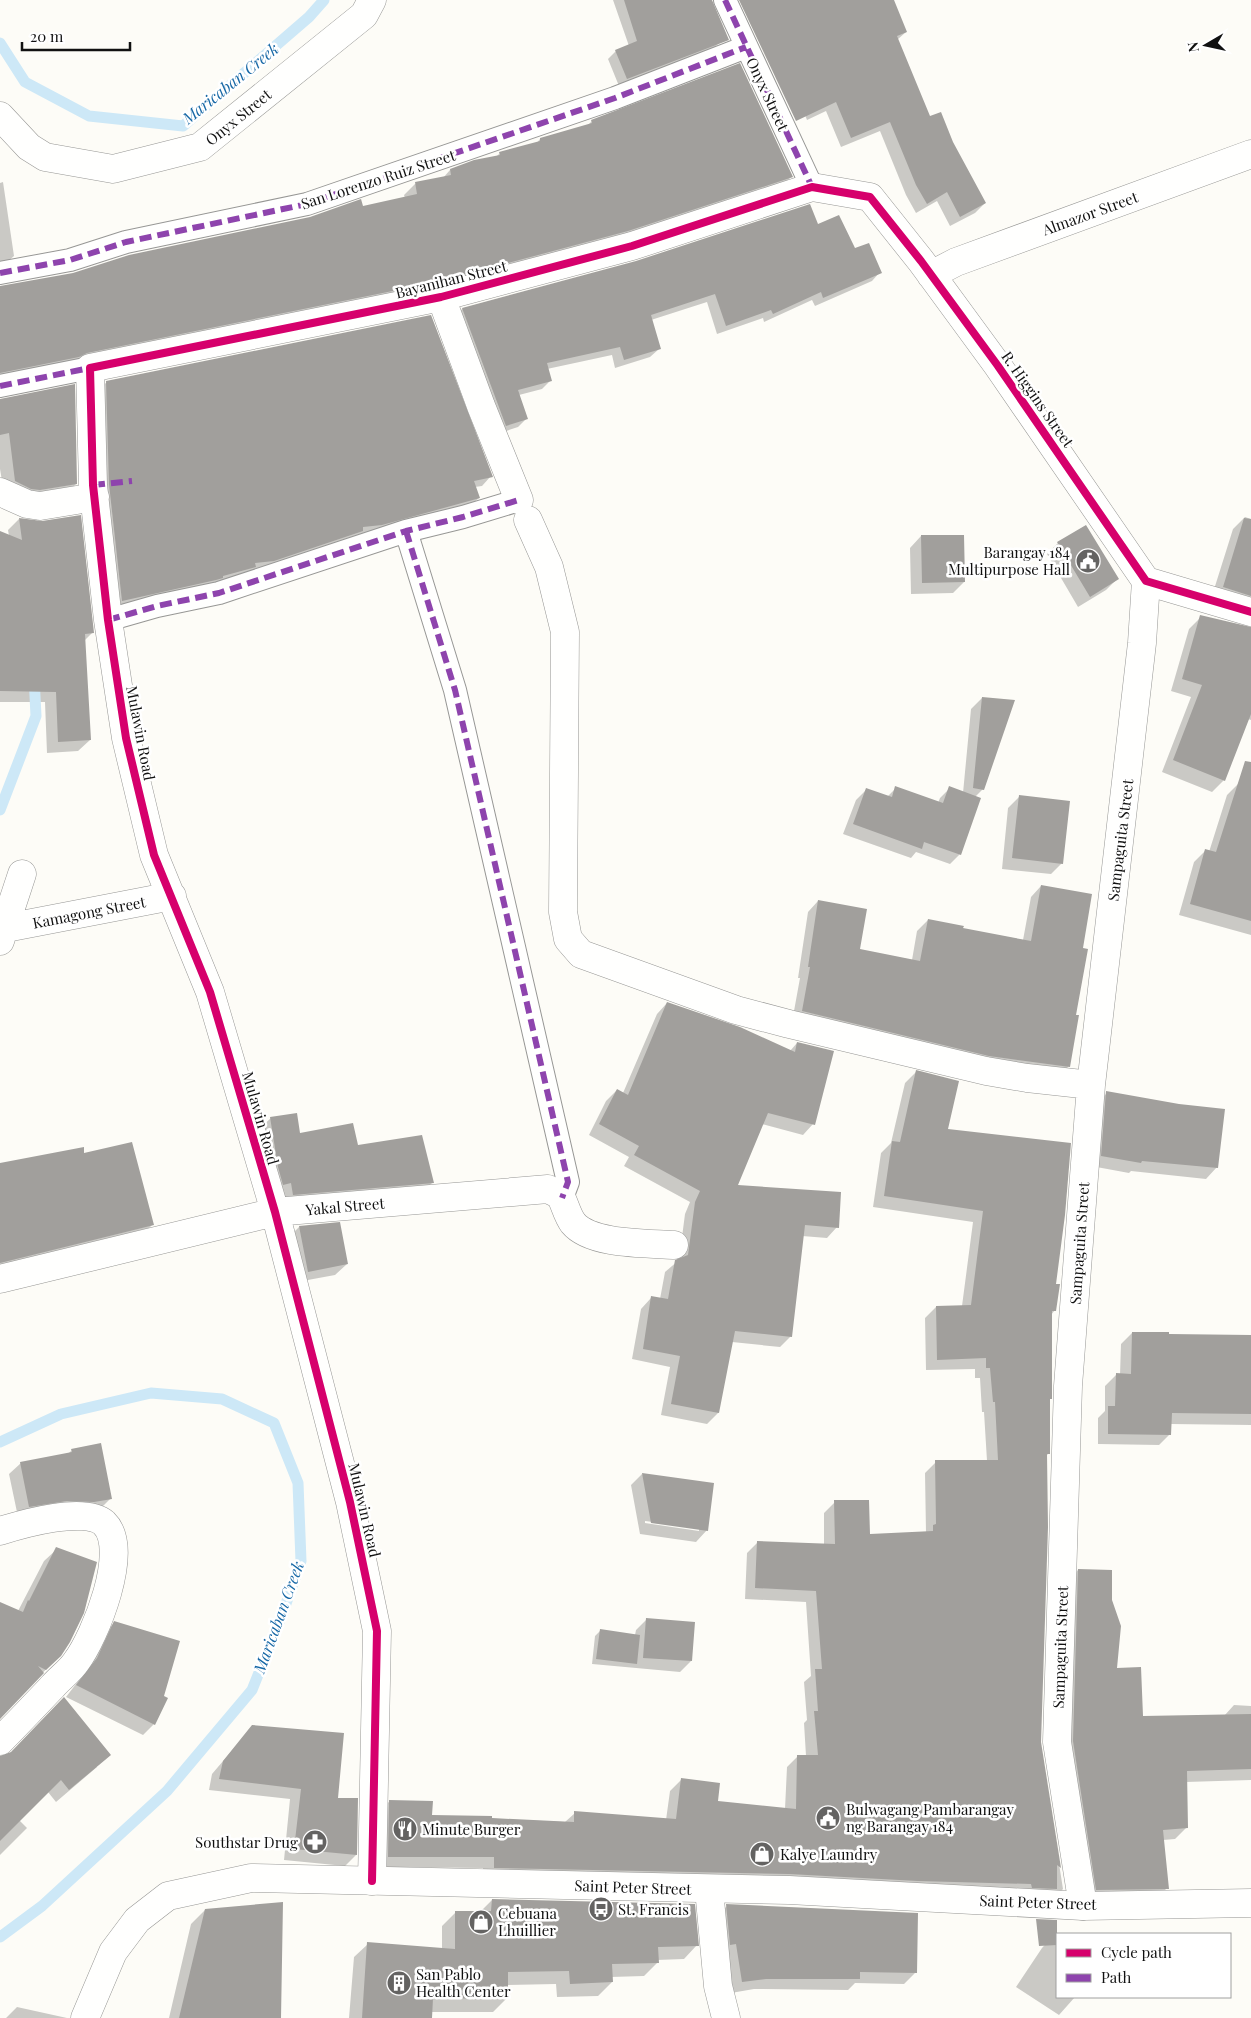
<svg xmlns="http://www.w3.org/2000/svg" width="1251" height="2018" viewBox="0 0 1251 2018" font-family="'Playfair Display',serif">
<rect width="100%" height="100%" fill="#fdfcf7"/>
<path fill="#0003" fill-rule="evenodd" d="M613,0h97l10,42 -8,8 -93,36 -11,-27 8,-8 13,-5z
M759,0h137h-3l13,32 -9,8 32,78 23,25 33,60 -10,10 -25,13 -13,-25 -21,12 -10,-18 -26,-64 -39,16 -15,-36 -19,9z
M592,121l199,56 -11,11 -165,54 -190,51 -425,88v-94l73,-13 332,-76 -1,-3 11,-11 28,-6 7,-8 46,-13 4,-4 36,-9 4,-5 48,-14z
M3,182l11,74 -14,12v-85z
M817,226l38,24 25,22 -8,9 -57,25 -3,-6 -48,22 -1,-4 -46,16 -10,-32 -56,18 8,29 -9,8 -35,11 -3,-13 -65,14 3,12 -8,8 -23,6 8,23 -9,9 -21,7 -43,-117 8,-8 174,-47z
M107,382l384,94 -9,10 -7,1 4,11 -10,9 -224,69 -132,33 -16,-218z
M0,400l76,84 -11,11 -61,-2 -4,-24z
M1245,517l6,2v95l-40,-15 22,-70z
M19,519l74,113 -9,9 6,99 -12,11 -31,2 -2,-51h-45v-170l9,4 -1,-6z
M1085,526l32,53 -11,11 -28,17 -31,-53 11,-11z
M921,536l43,46 -11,11 -42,1 -1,-46z
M1201,617l50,11v92l-3,-1 -24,61 -12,12 -50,-20 29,-75 -20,-6 18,-62z
M982,698l1,91 -8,8 -15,57 -10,10 -34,-12 -5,6 -68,-24 13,-34 10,-10 21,7 9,-9 42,15 2,-5 10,-10 13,5 8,-84z
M1238,784l13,4v147l-72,-20 15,-53 11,-11 4,1 18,-57z
M1019,797l43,66 -11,11 -49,-5 6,-61z
M1041,886l40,63 -12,117 -11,11 -266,-55 8,-44h-2l10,-66 10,-11 41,49 53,10 5,-29 11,-11 34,9 61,11 8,-43z
M667,1003l123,48 7,-8 16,81 -10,11 -41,-11 -26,62 101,41 -10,11 -25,-2 -11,100 -11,11 -48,-5 -14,71 -11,11 -46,-9 9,-48 -38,-8 9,-50 10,-11 9,1 5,-27 14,-12 6,-46 5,-12 -66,-36 5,-9 -40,-22 17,-34 11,-11 6,3 34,-79z
M916,1072l31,58 108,155v25l-4,5 -2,138 -3,3 -6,286 23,147 -11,11 -569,-21v-11l-106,-1 1,-55 12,-11 41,15 134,6 10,-9 91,7 4,-29 11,-11 36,22 68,7 2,-42 11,-11h8l-2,-33 3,-3 -3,-38 7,-6 -5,-74 -61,-3 2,-46 11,-11 66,3v-32l11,-11 34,33 57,-2 -1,-60 11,-11 51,-1 -3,-49h-2l-2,-34h-5v-9l-49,1 -1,-52 11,-11 26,-1 11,-84 -100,-15 8,-54 10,-10 14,-60z
M1107,1093l110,74 -11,12 -75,-8 -2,2 -38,-7 5,-62z
M271,1118l28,17 58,11 75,37 -11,11 -139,11 -23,-76z
M84,1154l68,71 -10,10 -142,35v-101z
M299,1227l48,37 -12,11 -38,7 -9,-44z
M1132,1333l36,3h83v89l-81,-1v10l-11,11 -61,-1v-26l7,-7v-25l11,-11h4l1,-31z
M72,1450l39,48 -11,11 -82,8 -9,-43 12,-11 47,-9z
M642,1474l65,56 -11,12 -56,-8 -9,-49zM645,1521l54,7v3l-54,-8z
M57,1549l3,106 -60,62v-114l18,8 26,-50z
M1078,1570l32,30 6,69 26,49 82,-2 10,-11 17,1v74l-65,2 1,45 -12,12 -12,1 4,48 -12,12 -70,2 -24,-148 6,-172z
M647,1619l44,42 -11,11 -88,-8 3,-28 5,-5 35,4 1,-5z
M114,1623l40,101 -11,11 -77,-38 20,-26 17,-37z
M252,1727l85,72 19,56 -11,11 -61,-6 6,-61 -81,-9 3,-16z
M0,1757l97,10 -41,35 -8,-10 -29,28 8,8 -27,27z
M492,1900l205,45 -13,14 -27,1 1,2 -14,14 -33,1 1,5 -14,14 -41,1 -1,-13 -49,1v13l-14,14h-62l-1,6h-81l5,-61 14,-13 74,6v-24l14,-14h24z
M727,1906l188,67 -11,11 -49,-1 -7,7 -94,-1 -23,4 -15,-76z
M205,1910l75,108h-111l22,-94z
M1053,1936l4,3v58h18l-16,18 -43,-28 26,-39z
M17,2007l50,11h-61z"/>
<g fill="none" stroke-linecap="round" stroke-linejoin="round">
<path stroke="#cde8f7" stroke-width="11" d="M0,43l25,39 64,34 94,10 126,-109 15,-17
M0,810l36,-94 -2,-40
M0,1442l61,-28 90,-21 71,6 52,24 24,60 3,78 -19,54 -30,75 -85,101 -125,115 -42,31"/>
</g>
<path fill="#a19f9c" d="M624,0h88l17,40 -102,39 -12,-29 22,-9z
M739,0h155l13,32 -10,4 33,80 11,-4 12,30 33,61 -26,14 -13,-25 -20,12 -11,-19 -26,-63 -39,16 -15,-36 -40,19z
M740,63l53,114 -165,54 -191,51 -350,71 -8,4 -79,16v-87l73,-13 56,-18 181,-38 51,-18 2,7 54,-12 -2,-12 36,-7 -1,-6 24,-9 26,-5 -1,-3 41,-11v-3l52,-15 -1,-3z
M810,204l8,20 21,-9 16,33 14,-5 13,30 -59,25 -2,-6 -48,22 -2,-4 -45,16 -11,-32 -64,21 10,34 -37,11 -4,-13 -73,16 5,18 -34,9 10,29 -22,7 -44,-118 174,-47z
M431,315l62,162 -19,4 6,17 -98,27 -19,2v4l-89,30 -19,2 1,4 -33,9v2l-7,2 -94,21 -13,-117 -3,-103z
M75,384l2,100 -37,6 -9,-1 -16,-8 -6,-48 -9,2v-36z
M81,515l13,118 -9,1 6,106 -33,2 -2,-50 -56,-1v-160l22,9 -3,-22 23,3z
M1244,518l7,1v77l-28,-9z
M1086,525l33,54 -29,18 -33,-55z
M921,535h43l1,47 -43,1z
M1200,615l51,12v87l-26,67 -52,-21 29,-75 -20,-6z
M982,697l33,3 -31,90 -11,-2z
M1245,761l6,1v159l-61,-17 15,-55 11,3z
M895,786l48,17 6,-17 32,12 -20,57 -37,-13 -2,7 -69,-25 13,-36 26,9z
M1019,795l51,6 -7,63 -51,-6z
M1041,885l51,9 -9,54 5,1 -12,66h3l-9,52 -81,-11 -187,-45 8,-44h-2l10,-67 49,9 -7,40 60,12 8,-42 36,7 -1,2 68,13z
M667,1002l73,25 55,25 2,-10 37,9 -19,74 -47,-12 -30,72 103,7 -2,36 -34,-3 -13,112 -57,-6 -16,82 -48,-9 9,-48 -37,-7 8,-53 17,3 7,-39 13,-5 7,-53 5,-11 -66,-36 5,-9 -40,-22 18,-35 11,6z
M916,1070l43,11 -11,48 123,14 -6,72 -9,69h4l-4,27h-4v88h-2v55h-3l1,73 -7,215 20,126 -4,-3v24l-25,-1 -1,-4 -113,-3 -129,-7 -295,-6v-11h-106l1,-57 44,1 -1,14 60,1v2l82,4v-11l102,8 5,-41 39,5 -2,18 78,8 1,-54h21l-4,-44h4l-3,-42h7l-6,-78 -61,-3 2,-47 78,3 -1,-44h35l1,34 63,-3v-6l3,-1 -1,-64h63l-3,-58h-2l-3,-34h-4v-10l-49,2 -1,-54 35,-1 12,-94 -99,-15 8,-55 8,1z
M1106,1091l73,13 46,5 -7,59 -76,-7 -1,2 -40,-7z
M297,1113l3,20 53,-10 5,22 64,-10 12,48 -141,12 -2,-12 -8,2 -5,-18 -8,-50z
M132,1142l22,83 -154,38v-100l84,-16v6z
M340,1222l8,42 -40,8 -9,-46z
M1132,1332h37v2l82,1v79l-79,-1 -1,22 -63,-1v-28h7l1,-33 15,1z
M101,1443l11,56 -18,3 -27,-1 -38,6 -9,-45 52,-10 -1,-3z
M642,1473l72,10 -6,48 -57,-8z
M56,1547l41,15 -13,51 -14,29 -9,14 -15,14 -8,-4 6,7 -44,46v-117l23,10 5,-12 1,1z
M1078,1569l34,1v30l9,26 -4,42 24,-1 2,49 108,-2v55l-64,2 1,57 -25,2 6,59 -73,1 -23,-149z
M646,1618l49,4 -3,39 -49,-3z
M114,1621l66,20 -16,55 4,2 -13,27 -79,-40 21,-27z
M600,1629l40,6 -3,29 -41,-5z
M64,1697l47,58 -42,35 -8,-10 -61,61v-85l11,-4z
M252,1725l92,8 -6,65h20l-1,57 -63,-6 7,-60 -82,-10 4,-18z
M492,1899l203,5 4,42 -41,1 1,16 -47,1 1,18 -43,2 -1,-13 -61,1v27l-75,-1 -1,20h-70l5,-76 88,7v-38h36z
M283,1902l-2,116h-102l26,-109z
M726,1904l192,9 -1,60 -57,-1v7h-94l-24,3 -6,-38 -6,1z
M1036,1919l21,1v25l-18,1z"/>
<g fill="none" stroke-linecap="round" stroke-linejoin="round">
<defs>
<path id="pedestrian" d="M725,0l87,187
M0,273l70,-13 56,-18 181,-38 308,-106 131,-51
M0,386l90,-18
M406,531l49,159 113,492 -6,16
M108,620l49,-14 62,-13 187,-62 57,-14 56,-17"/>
<path id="minor" d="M0,116l29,31 16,10 68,12 87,-22 164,-132 8,-15
M931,275l25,-13 295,-108
M441,297l40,109 38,94
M0,492l27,12 13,2 55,-9
M528,520l21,47 16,65 -2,280 5,27 13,15 155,56 53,14 197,47 41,7 64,7
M6,928l166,-32
M0,941l22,-67
M0,1279l275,-67 273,-23 12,6c5,9 7,20 13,28 18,22 74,20 101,22
M0,1531c22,-7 85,-25 104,-8 27,26 -9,114 -28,139 -6,9 -16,16 -23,24 -18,19 -35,37 -53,55
M372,1881l5,-250 -27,-129 -75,-290 -65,-220 -56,-137 -28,-117 -18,-118 -15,-135 -3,-117 351,-71 191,-51 180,-59 58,10 51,64 77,105 148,215 105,31
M709,1889l9,97 8,32
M1083,1906l-26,-164 11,-356 23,-301 51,-442 4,-62"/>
<path id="tertiary" d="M85,2018l28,-66 24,-32 31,-24 83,-18 538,12 294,16 168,-3"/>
</defs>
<use href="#pedestrian" stroke="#979795" stroke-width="24"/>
<use href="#minor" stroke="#979795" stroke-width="29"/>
<use href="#tertiary" stroke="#979795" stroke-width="29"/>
<use href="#pedestrian" stroke="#fffffe" stroke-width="22"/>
<use href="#minor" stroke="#fffffe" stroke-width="28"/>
<use href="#tertiary" stroke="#fffffe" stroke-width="28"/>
<path stroke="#8e44ad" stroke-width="6" stroke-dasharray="12 6" stroke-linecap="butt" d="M725,0l87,187
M0,273l70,-13 56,-18 181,-38 308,-106 131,-51
M0,386l90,-18
M93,485l39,-4
M406,531l49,159 113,492 -6,16
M108,620l49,-14 62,-13 187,-62 57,-14 56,-17"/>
<defs>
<path id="cycleway" d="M372,1881l5,-250 -27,-129 -75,-290 -65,-220 -56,-137 -28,-117 -18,-118 -15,-135 -3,-117 351,-71 191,-51 180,-59 58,10 51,64 77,105 148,215 105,31"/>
</defs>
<use href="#cycleway" stroke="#fff" stroke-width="11"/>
<use href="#cycleway" stroke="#d6006c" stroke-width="8"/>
</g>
<defs>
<symbol id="civic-disc" viewBox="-11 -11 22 22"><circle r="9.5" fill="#646362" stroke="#fff"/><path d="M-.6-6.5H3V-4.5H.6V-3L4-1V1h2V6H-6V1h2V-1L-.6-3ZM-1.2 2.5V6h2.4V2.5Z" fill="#fff"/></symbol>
<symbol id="restaurant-disc" viewBox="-11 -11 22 22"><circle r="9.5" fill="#646362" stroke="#fff"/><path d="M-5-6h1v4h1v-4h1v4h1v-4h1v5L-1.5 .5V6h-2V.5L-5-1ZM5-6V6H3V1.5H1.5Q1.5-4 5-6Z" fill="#fff"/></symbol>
<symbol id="pharmacy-disc" viewBox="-11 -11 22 22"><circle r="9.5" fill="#646362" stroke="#fff"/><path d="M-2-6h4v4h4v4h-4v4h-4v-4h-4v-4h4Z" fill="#fff"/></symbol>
<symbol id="shop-disc" viewBox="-11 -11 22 22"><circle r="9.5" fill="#646362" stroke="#fff"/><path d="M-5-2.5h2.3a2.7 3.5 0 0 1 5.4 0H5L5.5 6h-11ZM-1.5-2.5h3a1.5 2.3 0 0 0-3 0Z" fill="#fff"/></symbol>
<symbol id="bus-disc" viewBox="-11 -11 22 22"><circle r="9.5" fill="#646362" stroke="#fff"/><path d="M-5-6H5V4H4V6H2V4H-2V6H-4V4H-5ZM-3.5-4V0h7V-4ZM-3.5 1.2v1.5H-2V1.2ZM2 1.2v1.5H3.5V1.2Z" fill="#fff"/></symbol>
<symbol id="building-disc" viewBox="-11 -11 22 22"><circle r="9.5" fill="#646362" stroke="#fff"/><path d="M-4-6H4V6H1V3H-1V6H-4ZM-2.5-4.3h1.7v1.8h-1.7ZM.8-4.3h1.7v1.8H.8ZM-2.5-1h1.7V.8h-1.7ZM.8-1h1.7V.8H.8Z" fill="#fff"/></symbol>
</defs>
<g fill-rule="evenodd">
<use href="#civic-disc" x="1074" y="547" width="28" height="28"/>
<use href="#civic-disc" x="814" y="1804" width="28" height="28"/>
<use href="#restaurant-disc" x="391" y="1815" width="28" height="28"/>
<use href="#pharmacy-disc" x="301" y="1828" width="28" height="28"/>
<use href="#shop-disc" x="748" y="1840" width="28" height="28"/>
<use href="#bus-disc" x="587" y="1895" width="28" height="28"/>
<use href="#shop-disc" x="467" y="1908" width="28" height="28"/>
<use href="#building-disc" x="385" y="1969" width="28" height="28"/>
</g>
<g text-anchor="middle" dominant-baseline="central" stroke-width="5" stroke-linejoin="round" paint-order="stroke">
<g font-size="15" fill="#111" stroke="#fff">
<text transform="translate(768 94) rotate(65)">Onyx Street</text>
<text transform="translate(238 117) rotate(-39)">Onyx Street</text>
<text transform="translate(378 179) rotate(-18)">San Lorenzo Ruiz Street</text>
<text transform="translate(1090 213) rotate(-20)">Almazor Street</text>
<text transform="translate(451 279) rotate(-14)">Bayanihan Street</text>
<text transform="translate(1038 399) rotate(55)">R. Higgins Street</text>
<text transform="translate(141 733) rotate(79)">Mulawin Road</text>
<text transform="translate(1120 840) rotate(-83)">Sampaguita Street</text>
<text transform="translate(89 912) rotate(-11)">Kamagong Street</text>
<text transform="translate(261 1118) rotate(74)">Mulawin Road</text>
<text transform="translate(345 1206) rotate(-5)">Yakal Street</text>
<text transform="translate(1079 1243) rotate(-86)">Sampaguita Street</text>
<text transform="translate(365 1510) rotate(77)">Mulawin Road</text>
<text transform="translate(1060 1647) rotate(-88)">Sampaguita Street</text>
<text transform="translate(633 1887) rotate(2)">Saint Peter Street</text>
<text transform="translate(1038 1902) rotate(2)">Saint Peter Street</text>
</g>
<g font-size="15" fill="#111" stroke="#fff" text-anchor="start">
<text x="1070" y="552" text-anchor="end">Barangay 184<tspan x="1070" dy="17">Multipurpose Hall</tspan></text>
<text x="846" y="1809">Bulwagang Pambarangay<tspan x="846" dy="17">ng Barangay 184</tspan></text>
<text x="422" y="1829">Minute Burger</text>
<text x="298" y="1842" text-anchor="end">Southstar Drug</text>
<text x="780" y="1854">Kalye Laundry</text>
<text x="618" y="1909">St. Francis</text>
<text x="498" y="1913">Cebuana<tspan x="498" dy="17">Lhuillier</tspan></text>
<text x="416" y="1974">San Pablo<tspan x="416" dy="17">Health Center</tspan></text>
</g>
<g font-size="16" font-style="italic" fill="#1768a6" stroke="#fff">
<text transform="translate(230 83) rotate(-39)">Maricaban Creek</text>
<text transform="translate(278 1617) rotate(-70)">Maricaban Creek</text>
</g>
</g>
<rect x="1056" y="1933" width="175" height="65" fill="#ffffff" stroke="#a0a0a0"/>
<rect x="1066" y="1949" width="25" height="8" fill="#d6006c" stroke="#a0a0a0"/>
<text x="1101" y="1958" font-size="15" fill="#111111">Cycle path</text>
<rect x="1066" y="1974" width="25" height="8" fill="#8e44ad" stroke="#a0a0a0"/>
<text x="1101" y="1983" font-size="15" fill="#111111">Path</text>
<g transform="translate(1206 45) rotate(261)" stroke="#ffffff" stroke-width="4" paint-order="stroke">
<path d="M0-4L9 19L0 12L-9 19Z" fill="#111111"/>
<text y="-8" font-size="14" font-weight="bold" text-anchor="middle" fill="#111111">N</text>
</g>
<path d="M22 42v8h108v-8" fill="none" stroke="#111111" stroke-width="2.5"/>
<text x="30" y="42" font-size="15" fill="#111111" stroke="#ffffff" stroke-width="4" paint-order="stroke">20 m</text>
</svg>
